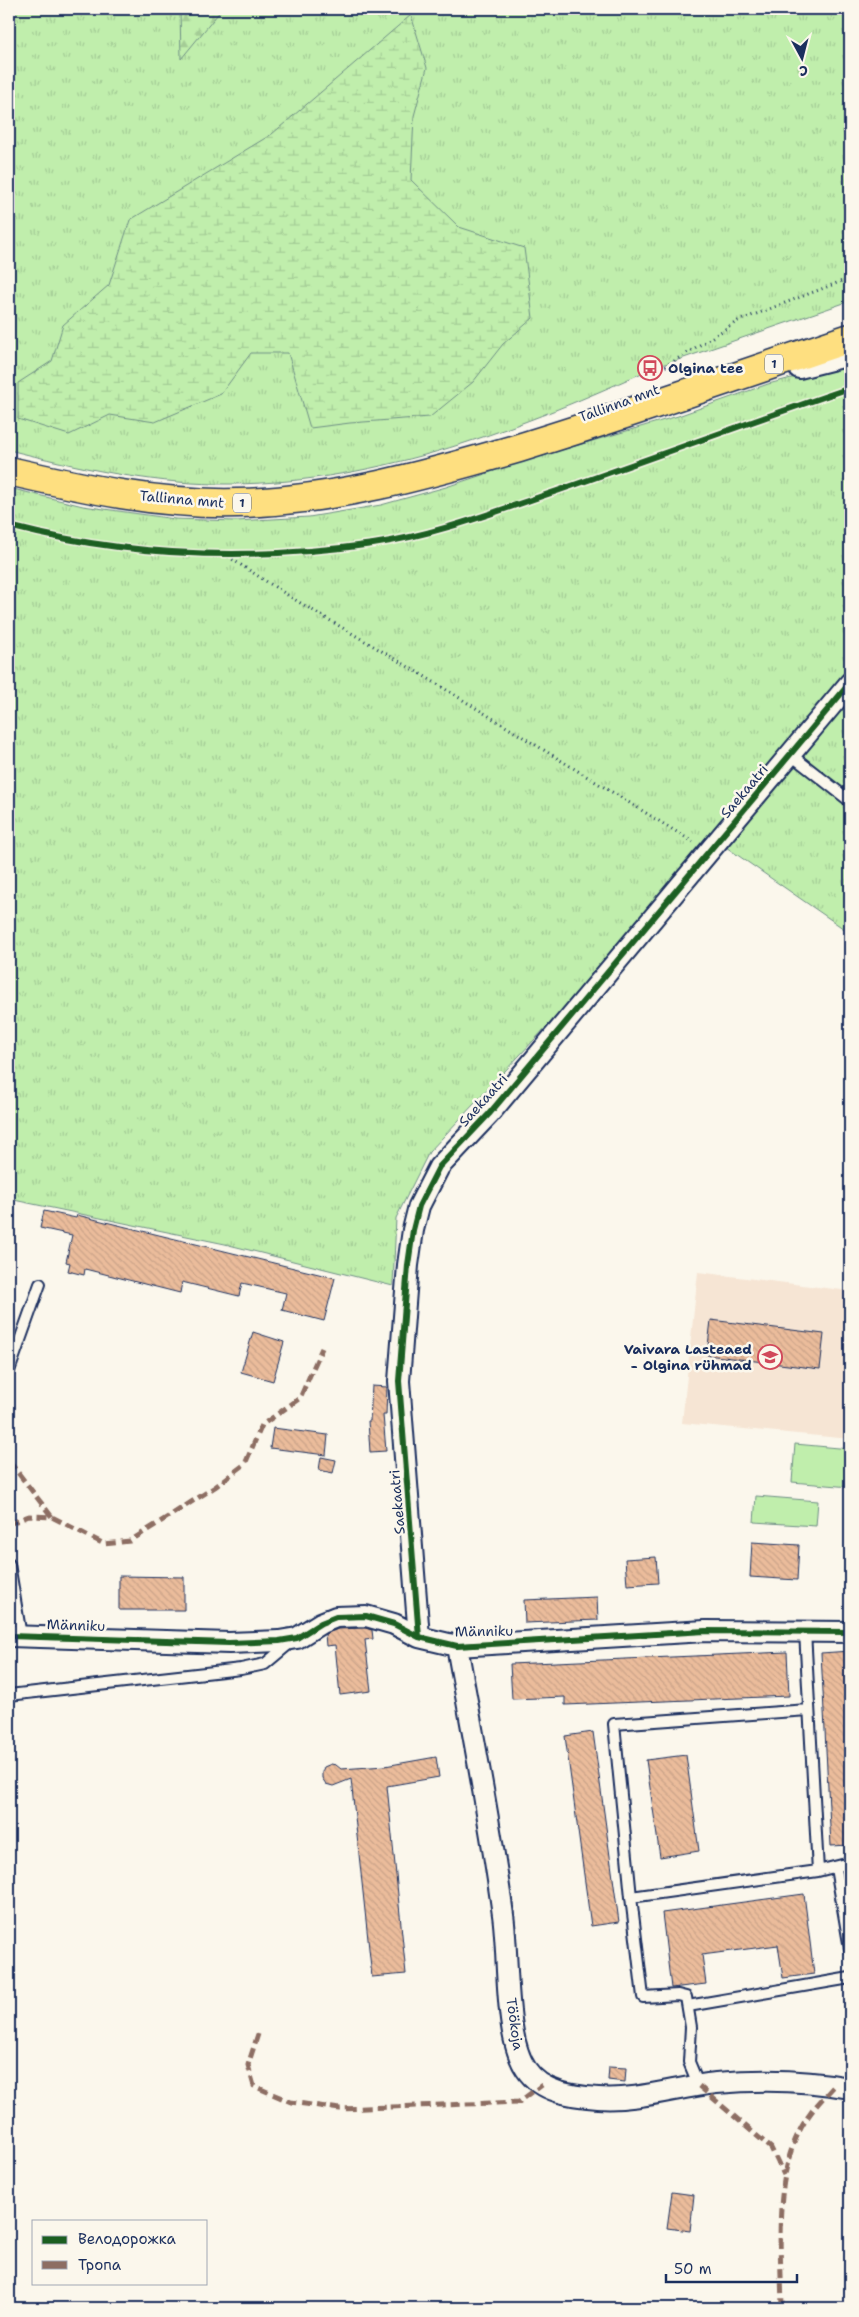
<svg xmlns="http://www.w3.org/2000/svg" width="859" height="2317" viewBox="0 0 859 2317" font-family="'Shantell Sans',sans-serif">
<defs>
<pattern id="grass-tufts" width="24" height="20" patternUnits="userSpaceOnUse" patternTransform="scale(1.25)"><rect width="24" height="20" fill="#c0eeac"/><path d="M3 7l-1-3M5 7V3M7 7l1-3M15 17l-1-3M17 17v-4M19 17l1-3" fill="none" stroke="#a4cc96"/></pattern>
<pattern id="forest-firs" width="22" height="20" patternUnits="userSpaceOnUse" patternTransform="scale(1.25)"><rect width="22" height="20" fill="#c0eeac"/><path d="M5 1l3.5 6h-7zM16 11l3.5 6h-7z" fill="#a4cc96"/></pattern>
<pattern id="wetland-marsh" width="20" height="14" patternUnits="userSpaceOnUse" patternTransform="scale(1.25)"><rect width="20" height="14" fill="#c0eeac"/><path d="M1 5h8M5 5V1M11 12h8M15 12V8" fill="none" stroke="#a4cc96"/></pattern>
<pattern id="building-back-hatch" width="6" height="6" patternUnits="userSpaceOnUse" patternTransform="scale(1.25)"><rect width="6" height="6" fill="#ebbc9b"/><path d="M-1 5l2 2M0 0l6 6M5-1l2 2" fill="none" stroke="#c9a288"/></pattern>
</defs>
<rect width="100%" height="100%" fill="#fbf7ec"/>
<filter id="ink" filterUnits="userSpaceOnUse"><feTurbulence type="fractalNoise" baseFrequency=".02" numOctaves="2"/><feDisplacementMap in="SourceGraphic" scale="10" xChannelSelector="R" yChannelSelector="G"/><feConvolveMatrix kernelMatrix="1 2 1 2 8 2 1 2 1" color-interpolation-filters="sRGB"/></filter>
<g filter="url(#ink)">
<path fill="#f6e5d4" d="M698,1272l152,19v148l-168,-16z"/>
<path fill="url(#grass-tufts)" stroke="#6e8e85" d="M9,9h841v292l-178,61 -15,4 -3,-6 -13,4 3,8c-135,61 -276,114 -427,112 -71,-1 -140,-17 -208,-34z
M850,363v303l-285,341 -136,145 -33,66 -3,68 -168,-42 -216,-45v-711l74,18 92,13 61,2 73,-4 72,-12 65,-18 81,-27 151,-44 90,-32z
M850,694v239l-127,-88z"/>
<path fill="url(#forest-firs)" stroke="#6e8e85" d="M180,9h42l-41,50z"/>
<path fill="url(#wetland-marsh)" stroke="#6e8e85" d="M411,15l16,53 -13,48 -3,64 48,47 65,21 9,70 -30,26 -30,38 -43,35 -80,6 -40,5 -22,-75h-37l-30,41 -66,28 -45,-7 -41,20 -51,-16v-36l34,-22 11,-36 46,-40 21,-65 142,-86z"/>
<path fill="#c0eeac" stroke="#6e8e85" d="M795,1444l55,5v38l-58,-5z
M756,1496l62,5 -2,25 -62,-4z"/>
<path fill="url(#building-back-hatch)" stroke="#1b2f5e" d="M44,1211l32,7 1,-3 258,63 -11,43 -42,-11 4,-17 -44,-10 -3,13 -57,-14 -2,11 -95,-24 -1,6 -16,-4 2,-8 -4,-1 6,-27 -32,-7z
M711,1320l113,14 -4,35 -113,-14z
M253,1332l31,10 -11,39 -32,-9z
M372,1386l15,1 -1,28h-3l3,36 -16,1 -2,-31h2z
M273,1428l55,7 -2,20 -56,-7z
M321,1457l15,3 -3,13 -14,-3z
M752,1542l47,3 -2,35 -47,-3z
M656,1557l2,26 -31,2 -2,-26z
M119,1576l65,1v33h-65z
M597,1597l1,23 -73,3 -1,-23z
M365,1628l7,2 1,9 -8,1 6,51 -31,4 -5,-50 -9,1 -1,-12 13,-5z
M850,1651v194l-19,1 -10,-193z
M787,1652l2,44 -224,9v-8l-53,2 -2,-35z
M593,1732l26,190 -28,4 -26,-190z
M686,1755l13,96 -39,6 -14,-97z
M436,1757l3,20 -52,9 19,188 -34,3 -21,-198 -18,7 -7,-2 -4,-6v-6l2,-5 7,-3 5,1 5,4 44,-3z
M804,1894l10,80 -31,4 -5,-33 -76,10 4,29 -35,4 -9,-75z
M609,2067l17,1 -1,14 -17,-2z
M672,2192l22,3 -4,36 -23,-3z"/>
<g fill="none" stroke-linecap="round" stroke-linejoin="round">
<defs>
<path id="service" d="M790,754l60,47
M9,1371l31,-87
M9,1564l12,72
M805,1631l13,240
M9,1695l232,-26 24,-5 25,-21
M836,1868l14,81
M631,1897l187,-26 32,-8
M688,2006l162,-28
M699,2086l-10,-24 2,-35 -5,-30 -8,-2 -35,2 -12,-100 -17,-173 194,-14"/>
<path id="minor" d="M799,368l51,-13
M9,1636l220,7 50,-2 18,-3 24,-15 15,-6 30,-1 28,8 25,13 38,9 248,-15 145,1
M419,1637l-20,-256 9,-116 5,-35 6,-24 20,-39 50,-53 361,-431
M457,1646c16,90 34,179 46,269 6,41 1,122 23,154 16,24 46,27 72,29 40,3 79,-11 118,-15 44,-4 91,-3 134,5"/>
<path id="trunk" d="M9,471c74,17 151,34 228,32 97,-2 189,-28 282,-55 111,-34 221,-73 331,-110"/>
</defs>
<use href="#service" stroke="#1b2f5e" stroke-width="14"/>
<use href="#minor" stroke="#1b2f5e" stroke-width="24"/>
<use href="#trunk" stroke="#1b2f5e" stroke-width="31"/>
<path stroke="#1b2f5e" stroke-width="3" stroke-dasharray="1 4" stroke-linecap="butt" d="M642,375l24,-9 72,-45 112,-43
M224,554l68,44 132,78 269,166"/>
<use href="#service" stroke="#fbf7ec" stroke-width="10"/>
<use href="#minor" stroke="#fbf7ec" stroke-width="20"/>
<use href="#trunk" stroke="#fedf80" stroke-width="28"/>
<path stroke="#8d6e63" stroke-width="5" stroke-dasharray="10 5" stroke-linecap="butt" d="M9,1461l43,56
M9,1524l20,-8 23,1 52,27 26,-3 85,-54 30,-23 17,-39 38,-27 22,-50
M258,2034l-10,31 6,21 37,16 49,7 179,-7 23,-17
M699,2086l72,62 13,27
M782,2308c-1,-61 -11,-142 28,-194 7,-10 17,-20 25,-29"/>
<defs>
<path id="cycleway" d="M9,526c119,31 243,35 364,18 63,-9 124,-33 184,-53 98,-34 195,-70 293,-103
M9,1636l220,7 50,-2 18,-3 24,-15 15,-6 30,-1 28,8 25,13 38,9 248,-15 145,1
M419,1637l-20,-256 9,-116 5,-35 6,-24 20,-39 50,-53 361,-431"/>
</defs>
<use href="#cycleway" stroke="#fbf7ec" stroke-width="9"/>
<use href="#cycleway" stroke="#1b5e20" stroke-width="6"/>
</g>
</g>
<defs>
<symbol id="bus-ring" viewBox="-11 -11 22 22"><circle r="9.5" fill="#fbf7ec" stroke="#d1495b" stroke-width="1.5"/><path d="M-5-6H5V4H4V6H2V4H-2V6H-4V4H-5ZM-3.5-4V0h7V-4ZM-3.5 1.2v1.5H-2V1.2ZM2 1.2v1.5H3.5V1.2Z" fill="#d1495b"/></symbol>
<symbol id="school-ring" viewBox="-11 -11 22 22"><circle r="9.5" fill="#fbf7ec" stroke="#d1495b" stroke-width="1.5"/><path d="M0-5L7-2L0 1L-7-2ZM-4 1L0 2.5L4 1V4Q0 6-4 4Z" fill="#d1495b"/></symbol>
</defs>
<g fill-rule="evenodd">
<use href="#bus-ring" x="636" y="354" width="28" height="28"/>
<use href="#school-ring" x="756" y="1343" width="28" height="28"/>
</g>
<g text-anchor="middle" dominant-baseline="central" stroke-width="5" stroke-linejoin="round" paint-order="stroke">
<g fill="#fbf7ec" stroke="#5e6b89" stroke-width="1">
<rect x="765" y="354.5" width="18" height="19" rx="4"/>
<rect x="233" y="493.5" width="18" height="19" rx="4"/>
</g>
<g font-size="12" font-weight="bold" fill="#1b2f5e">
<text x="774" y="364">1</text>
<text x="242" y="503">1</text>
</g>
<g font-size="14" font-weight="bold" fill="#1b2f5e" stroke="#fbf7ec" text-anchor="start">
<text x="668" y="368">Olgina tee</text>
<text x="752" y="1349" text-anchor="end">Vaivara Lasteaed<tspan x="752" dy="16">- Olgina rühmad</tspan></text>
</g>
<g font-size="14" fill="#1b2f5e" stroke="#fbf7ec">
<text transform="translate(619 403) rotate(-20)">Tallinna mnt</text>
<text transform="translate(182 499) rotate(5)">Tallinna mnt</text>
<text transform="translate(744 791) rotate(-50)">Saekaatri</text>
<text transform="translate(483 1100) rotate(-48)">Saekaatri</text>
<text transform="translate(397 1502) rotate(-95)">Saekaatri</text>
<text transform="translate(76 1625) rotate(2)">Männiku</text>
<text transform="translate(484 1631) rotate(-1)">Männiku</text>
<text transform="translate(515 2024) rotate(82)">Töökoja</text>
</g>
</g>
<rect width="859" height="2317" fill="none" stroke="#fbf7ec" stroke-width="30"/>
<rect x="15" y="15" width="829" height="2287" fill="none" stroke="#1b2f5e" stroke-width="2" filter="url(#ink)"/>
<rect x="32" y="2220" width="175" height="65" fill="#fbf7ec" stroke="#a1a7b3"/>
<rect x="42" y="2236" width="25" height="8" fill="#1b5e20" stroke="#a1a7b3"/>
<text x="78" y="2244" font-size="15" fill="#1b2f5e">Велодорожка</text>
<rect x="42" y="2261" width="25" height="8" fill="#8d6e63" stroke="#a1a7b3"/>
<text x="78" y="2270" font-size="15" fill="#1b2f5e">Тропа</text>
<g transform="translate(802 58) rotate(173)" stroke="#fbf7ec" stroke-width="4" paint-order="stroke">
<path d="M0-4L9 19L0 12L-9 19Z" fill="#1b2f5e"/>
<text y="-8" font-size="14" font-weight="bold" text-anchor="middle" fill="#1b2f5e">С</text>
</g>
<path d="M666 2274v8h131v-8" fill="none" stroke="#1b2f5e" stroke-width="2.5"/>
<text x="674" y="2274" font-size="15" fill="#1b2f5e" stroke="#fbf7ec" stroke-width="4" paint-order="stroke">50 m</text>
</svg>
